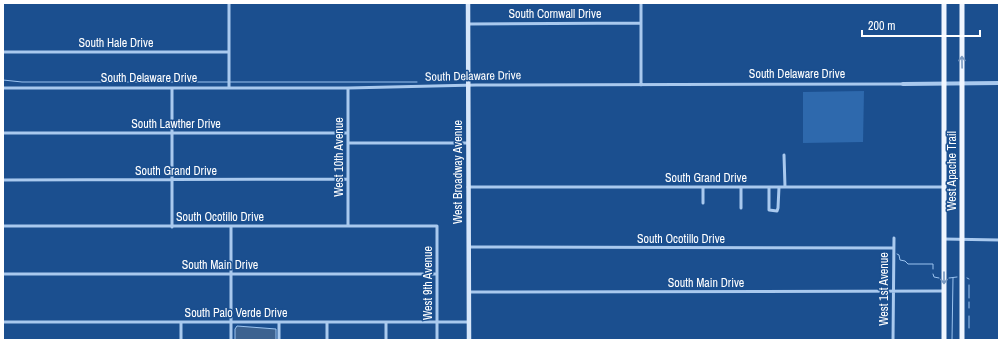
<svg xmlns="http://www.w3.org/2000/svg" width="1002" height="343" viewBox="0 0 1002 343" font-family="'Archivo Narrow',sans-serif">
<rect width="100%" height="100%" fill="#1b4f8f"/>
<path fill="#2e69ad" d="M864,91l-1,51 -60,1v-51z"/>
<path fill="#3c6290" stroke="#9cc4f0" d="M237,326l39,3v11h-41v-11z"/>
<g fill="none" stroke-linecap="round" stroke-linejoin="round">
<path stroke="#9cc4f0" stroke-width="1" d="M3,80l19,2h395
M897,254l2,1 1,5 5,1 3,3h25v5
M933,274l1,3 5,1
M949,278l8,-1
M967,278l2,1
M969,298v-13
M969,308v-6
M969,328v-12
M952,340l1,-62"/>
<path stroke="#a9c9ee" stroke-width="3" d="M229,3v84
M468,24l173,-1
M3,52h226
M641,85v-82
M3,88h345l128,-3 427,-1
M3,133h345
M348,143h120
M784,155l1,32
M3,180l345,-1
M468,187h475
M703,187v16
M741,187v21
M769,187v23l8,1 1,-3 1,-21
M3,226h434v114
M348,226v-138
M172,227v-139
M944,239l55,1
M469,247l424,1
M3,274h434
M469,292l475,-1
M3,322h466
M279,322v18
M327,322v18
M386,322v18
M181,340v-18
M231,340v-114
M893,340l1,-102"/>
<path stroke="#a9c9ee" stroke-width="4" d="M903,84l96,-1"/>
<path stroke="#d6e6fa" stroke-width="4.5" d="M468,3l1,337"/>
<path stroke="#f0f6ff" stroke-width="5" d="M944,3v337
M962,3v337"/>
</g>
<defs><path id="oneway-shaft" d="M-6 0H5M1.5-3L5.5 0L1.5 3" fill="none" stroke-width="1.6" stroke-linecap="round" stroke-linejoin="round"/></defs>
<g stroke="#7b9ac1">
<use href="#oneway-shaft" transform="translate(962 62) rotate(-91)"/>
<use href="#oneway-shaft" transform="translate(944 278) rotate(90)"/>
</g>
<g text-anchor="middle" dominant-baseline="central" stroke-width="3" stroke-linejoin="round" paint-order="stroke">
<g font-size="12" fill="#fff" stroke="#1b4f8f">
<text x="555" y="14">South Cornwall Drive</text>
<text x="116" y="43">South Hale Drive</text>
<text x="797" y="74">South Delaware Drive</text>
<text transform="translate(473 76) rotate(-1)">South Delaware Drive</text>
<text x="149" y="78">South Delaware Drive</text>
<text x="176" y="124">South Lawther Drive</text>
<text transform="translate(339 157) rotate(-90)">West 10th Avenue</text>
<text x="176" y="171">South Grand Drive</text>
<text transform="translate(952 171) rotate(-90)">West Apache Trail</text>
<text transform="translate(458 172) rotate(-90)">West Broadway Avenue</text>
<text x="706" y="178">South Grand Drive</text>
<text x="220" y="217">South Ocotillo Drive</text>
<text x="681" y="239">South Ocotillo Drive</text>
<text x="220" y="265">South Main Drive</text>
<text transform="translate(428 283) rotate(-90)">West 9th Avenue</text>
<text x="706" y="283">South Main Drive</text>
<text transform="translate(884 289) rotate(-90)">West 1st Avenue</text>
<text x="236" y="313">South Palo Verde Drive</text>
</g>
</g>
<rect width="1002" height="343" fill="none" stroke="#ffffff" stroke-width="8"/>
<path d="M862 30v6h118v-6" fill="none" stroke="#ffffff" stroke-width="2"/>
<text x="868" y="30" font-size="12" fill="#ffffff" stroke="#1b4f8f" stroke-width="3" paint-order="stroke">200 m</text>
</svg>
